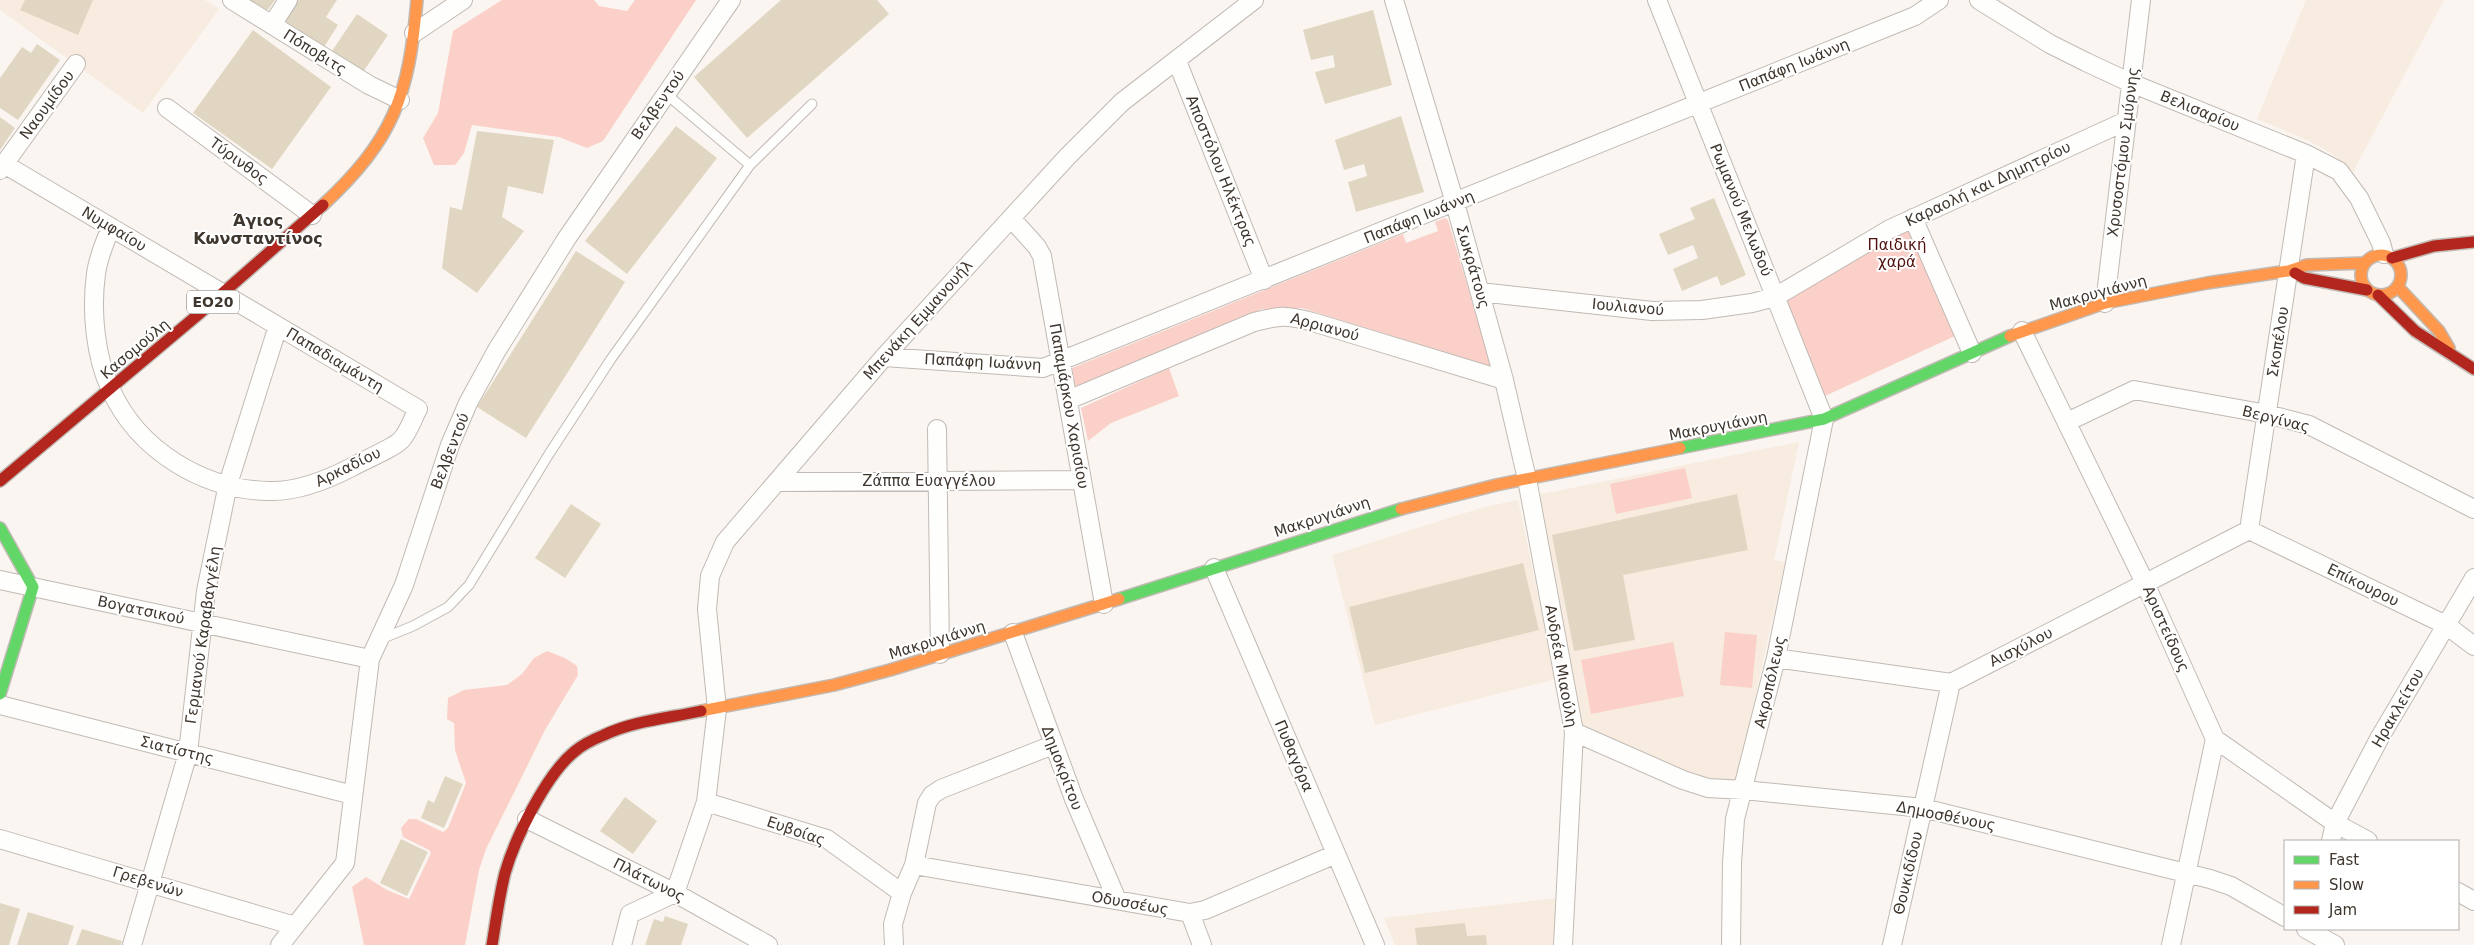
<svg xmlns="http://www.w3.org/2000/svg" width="2474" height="945" viewBox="0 0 2474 945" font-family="'DejaVu Sans',sans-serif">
<rect width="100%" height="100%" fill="#faf5f0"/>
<path fill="#f8ece0" d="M0,0h205l14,9 -76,104 -143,-103z
M2306,0h138l-91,172 -22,-19 -22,-12 -52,-22z
M1799,442l-25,118 11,2 -49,223 -28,-3 -130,-58 -41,-229z
M1518,500l38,179 -181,46 -43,-170 152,-48z
M1556,898l-3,47h-158l-11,-27z"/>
<path fill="#fbd0c8" d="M502,0h92l5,6 28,5 8,-11h61l-93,141 -16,7 -28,-11 -87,-12 -8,28 -9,12h-21l-11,-27 15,-25 15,-82z
M1445,218l3,2 42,143 -1,3 -187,-58 -40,1 -185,79 -2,-1 -3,-19 331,-134 3,9 32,-12 -3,-9z
M1908,229l47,107 -130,60 -39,-97 57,-34z
M1169,368l10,28 -68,27 -23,18 -7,-33z
M1685,468l7,30 -76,16 -6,-30z
M1725,632l32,3 -5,53 -32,-3z
M1673,642l11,54 -93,18 -10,-54z
M547,651l18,7 12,8 1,9 -33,55 -59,119 -7,21 -14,75h-101l-12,-58 14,-10 21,13 22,9 22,-46 -2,-3 -26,-13 -2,-9 8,-9h7l27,13 5,-4 18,-45 -11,-33 -1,-27 -7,-4 1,-21 16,-8 43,-5 15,-11 12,-16z"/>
<path fill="#e1d6c1" d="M25,0h68l-15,35 -58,-25z
M250,0h25l-8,11z
M298,0h39l-11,17 12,8 -14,22 -40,-25z
M781,0h96l12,14 -142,124 -53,-61z
M1373,10l19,75 -67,19 -10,-32 20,-5 -2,-12 -22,5 -8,-30z
M357,14l31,21 -25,37 -31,-21z
M253,30l78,57 -59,82 -79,-56z
M37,44l23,16 -42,60 -18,-12v-30l22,-31 9,6z
M1401,116l23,76 -68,20 -8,-30 19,-6 -3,-12 -20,6 -9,-30z
M0,117l15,11 -15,22z
M676,126l41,32 -90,116 -42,-33z
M477,131l77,9 -11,54 -35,-8 -6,31 22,14 -47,62 -35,-25 8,-61 12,3z
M1714,198l32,77 -25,11 -4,-10 -35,15 -9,-22 25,-11 -5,-13 -25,10 -9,-21 36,-15 -5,-11z
M576,251l49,31 -99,156 -49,-31z
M1737,494l11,56 -125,25 12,65 -61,11 -22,-116z
M571,504l30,20 -36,54 -30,-20z
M1523,563l16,67 -174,43 -16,-66z
M445,776l18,8 -19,44 -23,-10 7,-18 6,3z
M625,797l32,24 -24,33 -33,-23z
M401,839l27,13 -21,44 -27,-13z
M0,903l20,6 -11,36h-9z
M28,912l46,14 -6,19h-51z
M665,916l23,8 -7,21h-36l9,-26 9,3z
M1465,923l2,13 19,-1 1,10h-70l-2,-17z
M82,929l40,12 -1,4h-45z"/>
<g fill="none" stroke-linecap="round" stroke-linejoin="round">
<defs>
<path id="lane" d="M665,93l85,72
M381,639l32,-13 35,-19 21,-22 80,-131 62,-95 139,-194 62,-61"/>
<path id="street" d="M232,0l137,85 31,15
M1394,0l61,203 49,177 23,99 47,253 -11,213
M1657,0l167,419 -48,239 -41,161 -3,44 -1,82
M1979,0l71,44 36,18 45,21 175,71 33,17 20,27 22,45 3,11
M272,25l16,-25
M414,33l49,-33
M1177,61l87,219
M167,108l145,107
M4,164l414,245c-5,9 -9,22 -16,30 -6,8 -40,22 -50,28 -25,13 -54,25 -83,24 -66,-1 -131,-41 -158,-101 -16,-33 -20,-80 -15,-116 2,-17 9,-32 15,-47
M0,170l76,-106
M1011,218l26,29 5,9 62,348
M1913,218l59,135
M1480,292l172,19 50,-1 50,-7 23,-6 115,-68 236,-108
M2105,303l36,-303
M2022,331l123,252 70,156 -44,206
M884,357l159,11 872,-352 24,-16
M1068,400l186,-78c27,-7 35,-7 62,1l188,57
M2067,422l67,-32 133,24 42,11 165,84
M937,429l3,225
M777,482l305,-2
M2249,530l57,-376
M2249,530l197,95 28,21
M1214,568l161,377
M0,580l370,79
M1013,633l61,166 43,101
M1776,658l175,25 298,-153
M0,705l353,90
M1574,732l109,48 25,8 36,2 179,18 287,71 21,7 54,31
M2215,739l120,84 33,18
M706,802l121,37 75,54
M527,819l148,74 93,52
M0,839l295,87
M2331,841l4,-18 45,-86 94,-159
M914,865l276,48 15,-3 131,-56
M2458,892l16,9
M1190,913l12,32
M2306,929l29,16
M132,945l56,-192 18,-162 22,-107 50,-158
M280,945l65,-82 25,-204 34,-74 46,-140 18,-42 29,-53 70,-112 164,-238
M622,945l8,-31 45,-21 31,-91 11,-93 -10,-100 3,-33 15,-34 159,-185 183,-200 55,-55 132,-102
M894,945l-1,-21 9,-31 12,-28 13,-62 5,-8 9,-6 112,-44
M1892,945l59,-262"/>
<path id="fast" d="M1680,448l144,-29 186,-83
M0,528l33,59 -33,107
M1119,599l282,-90"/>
<path id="slow" d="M323,205c71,-66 86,-110 94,-205
M2361 275a20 20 0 1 1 40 0a20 20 0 1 1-40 0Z
M2398,287l41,44 10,17
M2010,336l95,-33 102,-20 81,-12 19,-6 58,-2
M1401,509l95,-24 184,-37
M701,711l133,-26 56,-15 229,-71"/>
<path id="jam" d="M2392,258l42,-12 40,-4
M2295,273l9,5 63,12
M2378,295l37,36 59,38
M0,481l200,-168 123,-108
M492,945c4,-24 7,-48 13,-72 10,-35 41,-98 69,-121 8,-7 20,-13 30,-17 29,-14 65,-17 97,-24"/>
</defs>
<use href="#lane" stroke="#c1bab4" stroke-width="11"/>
<use href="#street" stroke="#c1bab4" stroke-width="20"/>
<use href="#fast" stroke="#c1bab4" stroke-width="14"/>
<use href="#slow" stroke="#c1bab4" stroke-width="14"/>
<use href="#jam" stroke="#c1bab4" stroke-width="14"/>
<use href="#lane" stroke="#fefefd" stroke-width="9"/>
<use href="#street" stroke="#fefefd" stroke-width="18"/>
<use href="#fast" stroke="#63d668" stroke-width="11"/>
<use href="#slow" stroke="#ff974d" stroke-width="11"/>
<use href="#jam" stroke="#b3261e" stroke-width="11"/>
</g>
<g text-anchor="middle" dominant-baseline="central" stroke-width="4" stroke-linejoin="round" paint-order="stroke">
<rect fill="#fff" stroke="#79726c" stroke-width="1" x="187" y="290.5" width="52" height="23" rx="4"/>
<g font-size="14" font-weight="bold" fill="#3f362d">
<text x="213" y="302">ΕΟ20</text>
</g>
<g font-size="15" fill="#3f362d" stroke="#fff">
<text transform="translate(315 52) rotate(32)">Πόποβιτς</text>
<text transform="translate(1794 65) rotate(-22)">Παπάφη Ιωάννη</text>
<text transform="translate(47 105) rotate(-54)">Ναουμίδου</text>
<text transform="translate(658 105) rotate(-55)">Βελβεντού</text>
<text transform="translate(2200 111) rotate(22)">Βελισαρίου</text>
<text transform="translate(2123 152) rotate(-83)">Χρυσοστόμου Σμύρνης</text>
<text transform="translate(239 161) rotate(36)">Τύρινθος</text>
<text transform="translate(1221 171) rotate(68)">Αποστόλου Ηλέκτρας</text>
<text transform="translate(1988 184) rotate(-25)">Καραολή και Δημητρίου</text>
<text transform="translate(1741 210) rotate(68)">Ρωμανού Μελωδού</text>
<text transform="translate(1419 217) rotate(-22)">Παπάφη Ιωάννη</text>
<text transform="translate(114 229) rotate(31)">Νυμφαίου</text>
<text transform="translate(1473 267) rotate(74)">Σωκράτους</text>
<text transform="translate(2098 293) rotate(-15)">Μακρυγιάννη</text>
<text transform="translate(1628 307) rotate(5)">Ιουλιανού</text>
<text transform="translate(918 320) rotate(-48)">Μπενάκη Εμμανουήλ</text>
<text transform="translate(1325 327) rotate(15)">Αρριανού</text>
<text transform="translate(2278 342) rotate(-81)">Σκοπέλου</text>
<text transform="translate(135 349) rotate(-40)">Κασομούλη</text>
<text transform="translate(335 360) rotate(31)">Παπαδιαμάντη</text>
<text transform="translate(983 362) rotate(3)">Παπάφη Ιωάννη</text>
<text transform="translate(1069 406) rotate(80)">Παπαμάρκου Χαρισίου</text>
<text transform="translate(2276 419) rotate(14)">Βεργίνας</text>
<text transform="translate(1718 426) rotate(-11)">Μακρυγιάννη</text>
<text transform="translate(450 451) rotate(-69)">Βελβεντού</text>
<text transform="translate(348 467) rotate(-26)">Αρκαδίου</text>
<text x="929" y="481">Ζάππα Ευαγγέλου</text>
<text transform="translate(1322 517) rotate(-18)">Μακρυγιάννη</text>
<text transform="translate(2363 585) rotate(26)">Επίκουρου</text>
<text transform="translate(141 610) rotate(12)">Βογατσικού</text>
<text transform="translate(2166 629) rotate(66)">Αριστείδους</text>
<text transform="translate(203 635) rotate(-82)">Γερμανού Καραβαγγέλη</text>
<text transform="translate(937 640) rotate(-17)">Μακρυγιάννη</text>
<text transform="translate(2021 647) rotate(-27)">Αισχύλου</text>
<text transform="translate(1561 666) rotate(80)">Ανδρέα Μιαούλη</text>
<text transform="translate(1770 682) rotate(-77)">Ακροπόλεως</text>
<text transform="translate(2398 708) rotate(-60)">Ηρακλείτου</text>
<text transform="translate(177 750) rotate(14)">Σιατίστης</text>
<text transform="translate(1294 756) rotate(67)">Πυθαγόρα</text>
<text transform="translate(1062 768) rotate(69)">Δημοκρίτου</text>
<text transform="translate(1946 816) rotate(11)">Δημοσθένους</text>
<text transform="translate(796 831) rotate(19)">Ευβoίας</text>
<text transform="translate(1908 873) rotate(-77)">Θουκιδίδου</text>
<text transform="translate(649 880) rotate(27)">Πλάτωνος</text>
<text transform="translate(148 882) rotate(17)">Γρεβενών</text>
<text transform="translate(1130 903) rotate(10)">Οδυσσέως</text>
</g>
<g font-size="15" fill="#50120f" stroke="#fff">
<text x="1897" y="245">Παιδική<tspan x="1897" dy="17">χαρά</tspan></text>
</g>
<g font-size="16" font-weight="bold" fill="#3f362d" stroke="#fff">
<text x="258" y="220">Άγιος<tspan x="258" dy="18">Κωνσταντίνος</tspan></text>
</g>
</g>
<rect x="2284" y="840" width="175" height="90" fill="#ffffff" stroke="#b2afab"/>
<rect x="2294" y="856" width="25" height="8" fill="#63d668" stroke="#b2afab"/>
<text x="2329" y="865" font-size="15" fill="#3f362d">Fast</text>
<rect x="2294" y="881" width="25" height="8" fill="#ff974d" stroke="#b2afab"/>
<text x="2329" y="890" font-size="15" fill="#3f362d">Slow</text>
<rect x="2294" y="906" width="25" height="8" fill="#b3261e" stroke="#b2afab"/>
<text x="2329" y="915" font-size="15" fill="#3f362d">Jam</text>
</svg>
